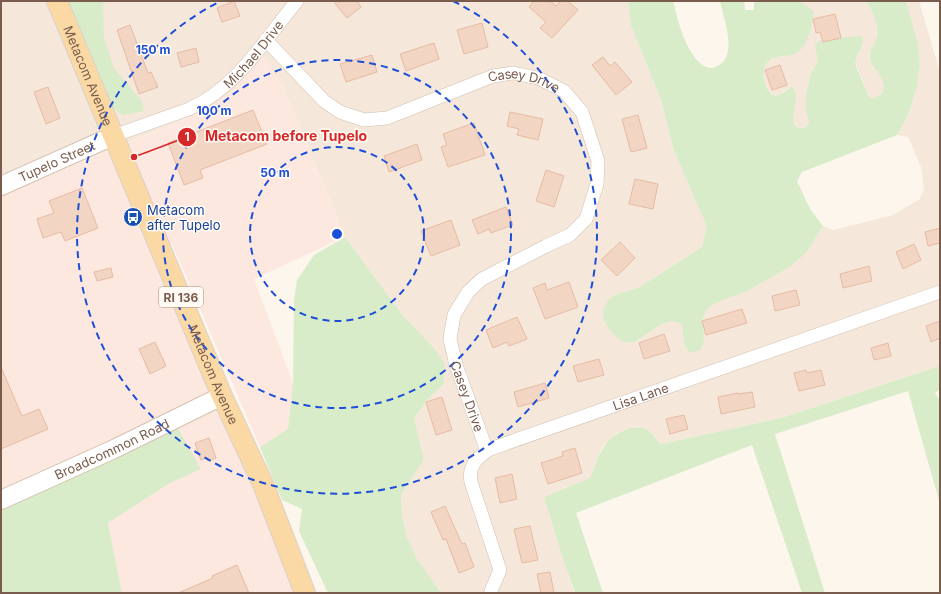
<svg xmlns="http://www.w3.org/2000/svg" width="941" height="594" viewBox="0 0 941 594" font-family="Inter,sans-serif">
<rect width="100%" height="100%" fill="#fdf6ec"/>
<path fill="#f5e8da" d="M1,1h627l3,25 30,74 13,51 33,76 -5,20 -64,41 -21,6 19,48 26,-18 10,-3 10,3 2,20 20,-4 -1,-22 4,-9 8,-6 30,-11 62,-40 16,-26 10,4 60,-15 27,-16 4,-10 -3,-22 -13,-30 -11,-2 10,-18 4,-10 6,-21 3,-21 -2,-21 -12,-43h13l21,71v294l-159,52 -120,26 -14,-14 -10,-4 -20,7 -15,14 -12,31 -46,19 30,96h-133l-25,-36 -9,-20 -5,-21 -1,-21 23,-36 -10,-41 13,-18 16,-15 -10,-38 -29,-30 -59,-80 -63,-153 -67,15 -31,20 -132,55h-51z
M801,1h65l10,18 1,11 -1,10 -7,15 2,6 13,18v11l-3,5 -9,4 -4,-4 -13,-34 1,-5 4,-4 -42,9 -8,14 -4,21v16l3,10 -3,5 -5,1 -5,-2 -2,-4 -1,-5 3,-22 -4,-9 -13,9h-5l-4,-3 -3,-4 -4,-11 1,-10 3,-5 9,-5 16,-2 19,-46z"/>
<path fill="#fde8e0" d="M262,53l20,31 63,153 -91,42 39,104 -5,46 -28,18 -88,-203 -21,12 138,313 6,24h-173l-14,-70 62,-40 30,-14 -199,37v-310l183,-77 31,-20z"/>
<path fill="#d8ecc9" d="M61,1h44l-2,6 1,31 10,30 28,33 2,10 -21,4 -8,-5 -13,-17z
M628,1h45c5,19 9,38 20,54 4,6 12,14 19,13 29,-7 12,-47 8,-67h24l1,9h9v-9h47l10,8 3,4c-2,14 -7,38 -22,42 -9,2 -20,0 -26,9 -6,8 0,35 13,31 4,-2 9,-6 13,-9 1,3 4,6 4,9 1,10 -11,38 10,32l3,-5 -3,-10v-16l4,-21 8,-14 -3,-16 4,-4 5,-2 38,-3c4,13 -9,17 -6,30l12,29 4,4c6,-3 12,-4 12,-12 -1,-14 -14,-20 -14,-30 -1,-5 3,-11 5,-15 6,-16 -1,-27 -9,-41h40l12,43 2,21 -3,21 -6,21 -4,10 -10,18 -95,37 -5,9 13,28 13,17 -16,26 -16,14 -46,26 -30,11 -8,6 -4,9 1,22 -4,10 -10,3 -6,-9 -2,-20 -10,-3 -10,3 -27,18h-11l-8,-5 -7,-8 -5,-9 -1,-10 5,-10 9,-6 21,-6 64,-41 5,-20 -33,-76 -13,-51 -30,-74z
M345,237l59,80 29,30 12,17 -2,21 -16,15 -13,18 10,41 -23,36 1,21 5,21 9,20 25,36h-110l-4,-2 -28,-60 3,-22 -20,-9 -22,-53 28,-18 5,-46 1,-83 3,-20 17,-25z
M940,366v23l-5,4 5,8v103l-32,-113 -133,43 50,159h-23l-50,-148 -176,68 27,80h-28l-11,-31 -20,-65 46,-19c9,-21 12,-39 35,-48 7,-3 13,-4 21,-1 6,3 10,11 15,15l120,-26z
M176,425l25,44 -31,14 -62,40 14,70h-121v-87z"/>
<path fill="#f3d5c3" stroke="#e6bba3" d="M234,1l6,15 -18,6 -5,-14z
M333,1h24l4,6 -14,11z
M534,1h16l6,5 5,-5h7l10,9 -26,28 -12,-10 6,-6 -17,-15z
M835,14l6,24 -18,4 -3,-10 -4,1 -3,-14z
M482,23l6,24 -24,7 -7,-24z
M130,25l18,48 3,-1 7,15 -19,7 -22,-64z
M434,43l5,16 -33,12 -6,-17z
M196,48l3,14 -18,5 -4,-14z
M372,55l5,17 -31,10 -6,-18z
M603,57l7,9 5,-4 17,20 -16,13 -24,-30z
M780,65l7,20 -15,5 -7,-20z
M48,87l12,31 -14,6 -12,-32z
M253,110l14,34 -67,26 3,8 -19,7 -16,-42z
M510,112l33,7 -5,21 -21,-5 2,-6 -12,-3z
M638,115l9,33 -16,4 -9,-33z
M474,123l11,32 -37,12 -7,-20 6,-2 -4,-11z
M417,144l5,16 -33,12 -5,-16z
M546,170l18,6 -10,31 -18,-6z
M635,179l23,5 -5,25 -24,-5z
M82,188l16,40 -33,13 -4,-9 -18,6 -6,-19 17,-6 -5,-12z
M506,207l7,18 -22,8 -2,-4 -11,5 -6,-14z
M451,220l9,25 -29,11 -10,-25z
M940,228v15l-12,3 -3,-14z
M620,242l15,16 -18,18 -16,-16z
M914,244l7,16 -18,9 -7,-17z
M869,266l3,15 -29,7 -3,-14z
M111,268l2,9 -16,4 -3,-9z
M569,282l9,25 -33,12 -12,-31 12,-5 2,7z
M796,290l4,15 -25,6 -3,-15z
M742,309l5,14 -41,12 -4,-14z
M517,317l10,22 -18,7 -2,-4 -14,6 -7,-18z
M940,321v17l-9,4 -5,-16z
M664,334l6,17 -26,8 -5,-16z
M155,342l11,24 -16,8 -11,-25z
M888,343l3,13 -17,4 -3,-12z
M599,359l5,16 -26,7 -5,-16z
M1,367l21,49 17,-7 9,20 -47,20z
M806,370l1,3 14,-3 4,15 -26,6 -5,-18z
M545,383l4,15 -31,9 -4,-15z
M752,392l3,15 -34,7 -3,-17 20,-4v1z
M442,397l10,33 -16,5 -10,-33z
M684,415l4,14 -18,5 -4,-15z
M209,438l7,20 -8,3 -1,-3 -6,2 -6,-17z
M575,448l7,25 -34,11 -7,-21 22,-7 -1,-4z
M512,474l5,25 -17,4 -5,-25z
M445,506l17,38 3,-1 9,24 -15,6 -13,-34 -3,1 -12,-28z
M530,526l8,34 -16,3 -8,-34z
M237,565l12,28h-71l35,-15 -1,-2z
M550,572l4,21h-13l-4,-19z"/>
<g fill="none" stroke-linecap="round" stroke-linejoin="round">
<defs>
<g id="street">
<path id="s1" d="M266,40l58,61 16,11 24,8 23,-2 106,-42 20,-3 25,5 26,13 18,21 16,49 -1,23 -11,35 -16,16 -24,11 -64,33 -14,13 -14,23 -4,24 6,26 31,86"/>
<path id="s2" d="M113,136l76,-27c48,-21 76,-70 108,-108"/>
<path id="s3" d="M491,591l9,-21 -29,-88c-3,-17 6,-24 19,-33l450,-157"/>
</g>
<g id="secondary">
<path id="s4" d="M1,186l112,-50"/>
<path id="s5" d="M1,500l111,-50 110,-54"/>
</g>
<g id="primary">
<path id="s6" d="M57,1l165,395 41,88 42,109"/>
</g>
</defs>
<use href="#street" stroke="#d1beb0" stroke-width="14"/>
<use href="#secondary" stroke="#d6c0b0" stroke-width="20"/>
<use href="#primary" stroke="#dad1cd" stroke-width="22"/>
<use href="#street" stroke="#fff" stroke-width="13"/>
<use href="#secondary" stroke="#fff" stroke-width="18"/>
<use href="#primary" stroke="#fbd9a5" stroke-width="20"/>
</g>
<g fill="none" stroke="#1d4ed8" stroke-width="2" stroke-dasharray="7 5">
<circle cx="337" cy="234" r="87"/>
<circle cx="337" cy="234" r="174"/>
<path d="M453 1A260 260 0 1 1 221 1"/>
</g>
<defs>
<symbol id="bus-disc" viewBox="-11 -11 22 22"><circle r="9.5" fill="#1a4fb4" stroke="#fffaf3"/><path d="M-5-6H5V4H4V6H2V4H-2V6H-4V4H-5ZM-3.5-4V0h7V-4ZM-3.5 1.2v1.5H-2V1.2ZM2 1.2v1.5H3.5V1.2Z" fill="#fff"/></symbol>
</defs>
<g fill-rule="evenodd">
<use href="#bus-disc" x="122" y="206" width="22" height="22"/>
</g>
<g text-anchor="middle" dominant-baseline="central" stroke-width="3" stroke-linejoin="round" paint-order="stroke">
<rect fill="#fffaf3" stroke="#a28b7f" stroke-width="1" x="159" y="287" width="44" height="20" rx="3"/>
<g font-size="12" font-weight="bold" fill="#7a5c4d">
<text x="181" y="297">RI 136</text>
</g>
<g font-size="13" fill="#7a5c4d" stroke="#fffaf3">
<text stroke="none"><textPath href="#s2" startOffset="166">Michael Drive</textPath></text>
<text stroke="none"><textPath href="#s6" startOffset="81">Metacom Avenue</textPath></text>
<text stroke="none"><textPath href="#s1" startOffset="298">Casey Drive</textPath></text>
<text stroke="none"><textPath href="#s4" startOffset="61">Tupelo Street</textPath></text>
<text stroke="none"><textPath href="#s6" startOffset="405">Metacom Avenue</textPath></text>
<text stroke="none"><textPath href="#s1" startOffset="731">Casey Drive</textPath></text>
<text stroke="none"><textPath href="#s3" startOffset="316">Lisa Lane</textPath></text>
<text stroke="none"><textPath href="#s5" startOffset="122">Broadcommon Road</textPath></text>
</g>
<g font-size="13" fill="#164399" stroke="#fffaf3" text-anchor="start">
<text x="147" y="210">Metacom<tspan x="147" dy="15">after Tupelo</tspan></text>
</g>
</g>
<circle cx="337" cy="234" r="6" fill="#1d4ed8" stroke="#fffaf3" stroke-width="2"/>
<g font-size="12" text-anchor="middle" font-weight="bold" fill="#1d4ed8" stroke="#fffaf3" stroke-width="3" stroke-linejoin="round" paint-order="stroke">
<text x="153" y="54">150 m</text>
<text x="214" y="115">100 m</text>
<text x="275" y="177">50 m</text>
</g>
<path fill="none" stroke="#d62828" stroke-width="1.5" d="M134 157L187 137"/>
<g fill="#d62828" stroke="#fffaf3" stroke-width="1.5">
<circle cx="134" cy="157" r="4"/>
<circle cx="187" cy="137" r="10"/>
</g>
<g font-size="12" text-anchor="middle" font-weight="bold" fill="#fff">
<text x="187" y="141">1</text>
</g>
<g font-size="14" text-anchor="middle" font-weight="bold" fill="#d62828" stroke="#fffaf3" stroke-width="3" stroke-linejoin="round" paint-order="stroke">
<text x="286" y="141">Metacom before Tupelo</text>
</g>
<rect width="941" height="594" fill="none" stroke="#7a5c4d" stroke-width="4"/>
</svg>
